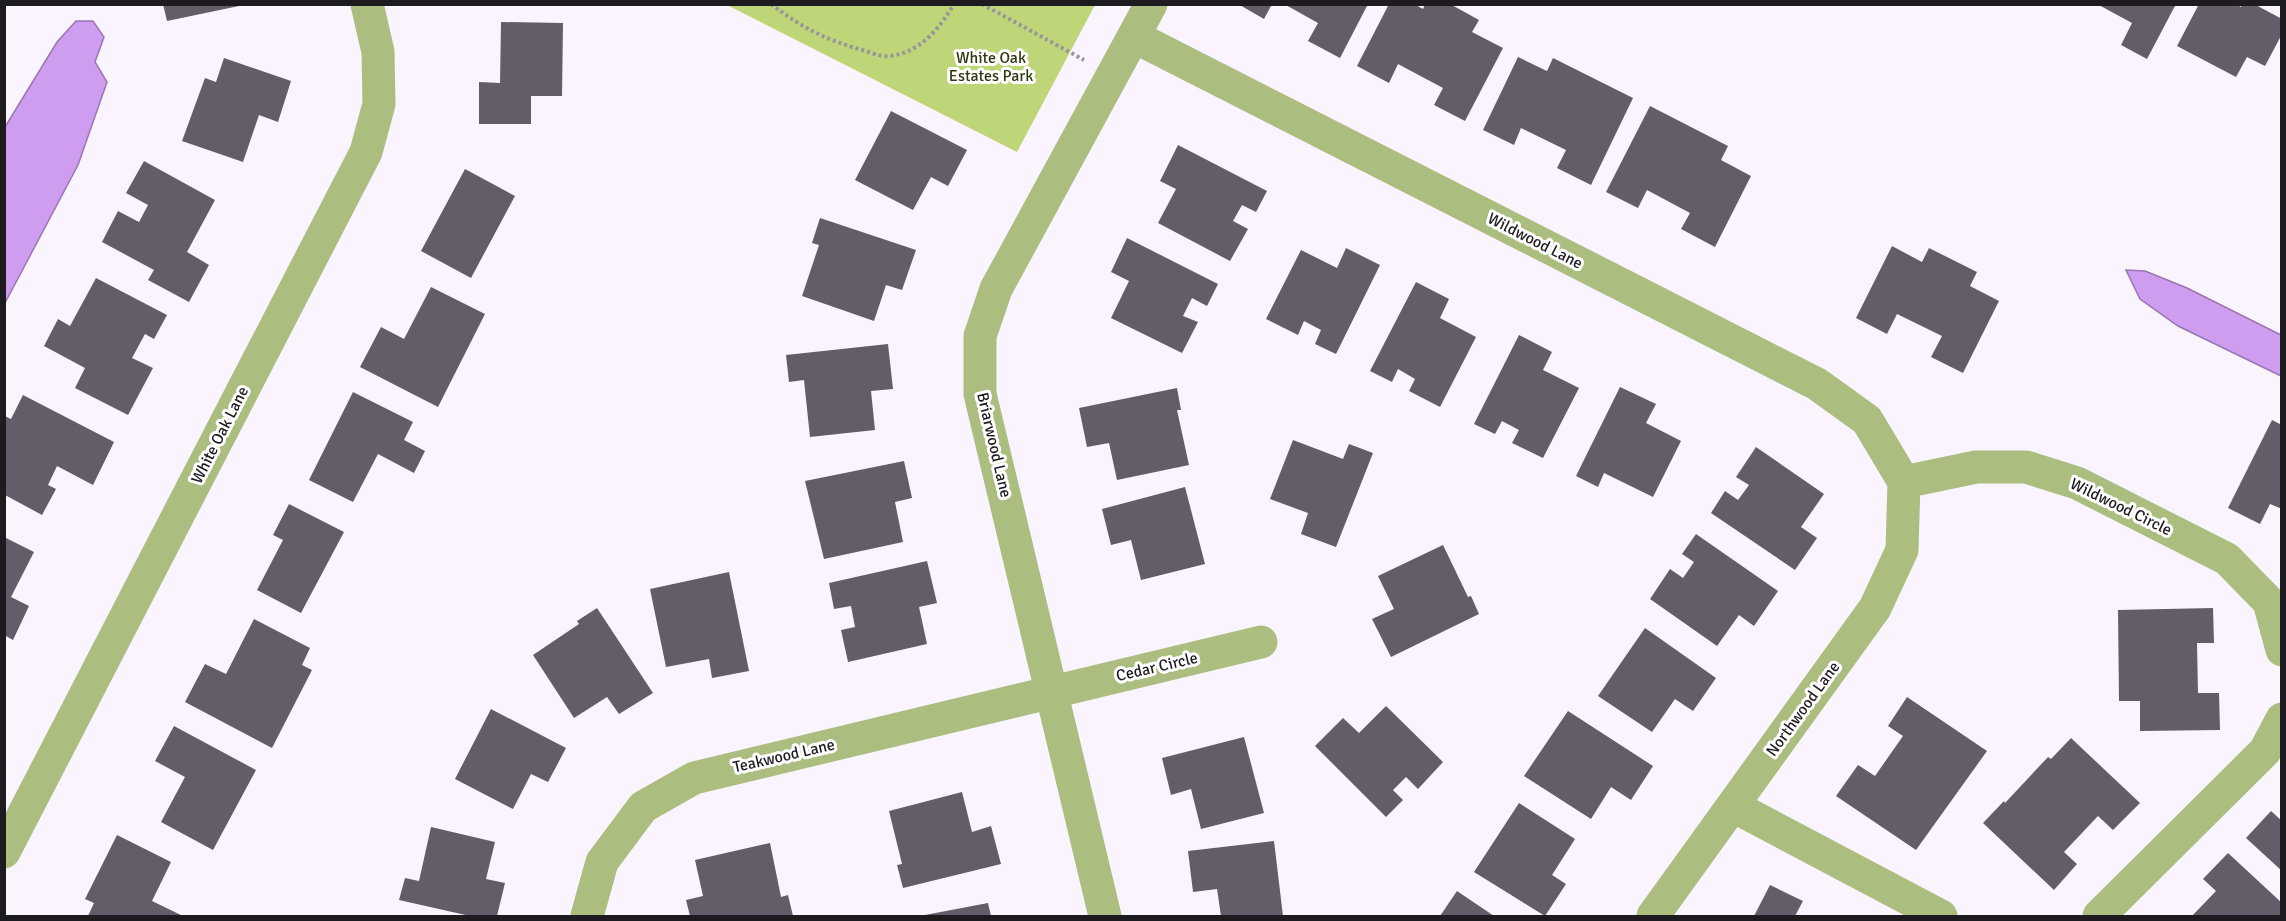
<svg xmlns="http://www.w3.org/2000/svg" width="2286" height="921" viewBox="0 0 2286 921" font-family="Signika,sans-serif">
<rect width="100%" height="100%" fill="#f9f4fd"/>
<path fill="#bed678" d="M727,5h368l-78,147z"/>
<path fill="#ce9def" stroke="#9976b1" stroke-width="1.5" d="M76,21h17l11,16 -9,25 12,20 -29,83 -73,138v-176l52,-85z
M2126,270l19,1 42,17 94,47v41l-103,-50 -38,-27z"/>
<path fill="#645d69" d="M163,4h76v2l-72,15z
M1238,4h34l-8,15z
M1284,4h84l-28,54 -32,-17 10,-18z
M1389,4h25l9,5 2,-5h25l29,16 -7,12 31,16 -38,73 -31,-16 9,-17 -45,-24 -9,19 -32,-17z
M2097,4h79l-29,55 -26,-14 11,-22z
M2199,4h37l5,3 1,-3h12l28,15v15l-17,32 -18,-9 -11,20 -59,-31z
M501,22l62,1 -1,73h-31v28h-52v-42l21,1z
M1518,57l29,14 6,-13 80,40 -42,87 -34,-17 9,-18 -45,-22 -7,17 -31,-15z
M224,58l67,23 -13,41 -19,-7 -16,47 -61,-21 23,-63 11,4z
M1650,106l78,40 -7,14 30,16 -36,71 -34,-18 9,-16 -43,-23 -9,18 -32,-16z
M891,111l76,39 -19,36 -17,-9 -18,33 -58,-30z
M1178,145l89,46 -11,21 -14,-7 -9,16 15,8 -18,32 -72,-38 18,-34 -16,-8z
M144,161l71,39 -28,52 22,13 -20,37 -41,-22 6,-10 -52,-28 16,-31 21,11 9,-17 -22,-12z
M465,169l50,27 -44,82 -50,-27z
M820,218l96,32 -14,40 -16,-5 -12,36 -72,-25 17,-51 -7,-2z
M1127,238l91,46 -11,22 -15,-8 -9,18 15,6 -16,31 -71,-35 18,-37 -18,-9z
M1892,246l30,16 7,-14 48,24 -7,14 29,15 -36,72 -32,-16 11,-21 -45,-22 -10,20 -31,-16z
M1346,248l34,17 -44,89 -21,-10 6,-14 -17,-9 -6,14 -32,-16 35,-69 36,18z
M96,278l71,37 -13,24 -9,-5 -13,24 21,10 -25,47 -53,-27 10,-20 -41,-22 14,-27 12,7z
M1416,282l33,17 -9,19 36,19 -36,70 -31,-16 6,-12 -17,-10 -6,13 -22,-11z
M431,287l54,27 -47,93 -78,-40 21,-40 23,12z
M1519,335l33,17 -9,18 36,18 -36,70 -31,-15 7,-13 -17,-9 -7,13 -21,-10z
M888,344l5,45 -22,2 4,39 -65,7 -6,-57 -15,2 -3,-27z
M1620,387l36,17 -10,19 35,18 -28,56 -49,-24 -6,14 -22,-11z
M1177,388l4,22h-4l12,55 -72,15 -8,-37 -22,4 -8,-39z
M353,392l60,30 -9,18 21,11 -11,22 -36,-19 -25,48 -44,-22z
M23,395l91,47 -21,43 -36,-19 -9,19 8,4 -14,26 -37,-20v-79l6,3z
M2272,420l10,5v84l-12,-5 -10,20 -32,-16z
M1293,440l50,19 6,-15 24,9 -37,94 -35,-13 7,-21 -38,-14z
M1756,447l68,47 -23,33 16,11 -22,32 -84,-57 14,-22 13,9 11,-15 -13,-8z
M904,461l8,37 -17,4 8,40 -79,17 -19,-78z
M1185,487l20,77 -64,16 -10,-40 -20,5 -9,-36z
M289,504l55,28 -43,81 -44,-23 26,-50 -10,-5z
M1696,534l82,57 -24,35 -15,-11 -22,31 -67,-47 20,-30 13,9 11,-16 -12,-8z
M4,537l30,15 -23,45 18,9 -16,34 -9,-5z
M1443,545l25,52 3,-1 8,18 -88,43 -19,-38 22,-10 -16,-33z
M927,561l10,42 -18,4 8,37 -79,18 -7,-32 14,-3 -4,-21 -17,3 -5,-26z
M729,572l20,99 -37,7 -3,-19 -43,8 -16,-78z
M597,608l56,85 -34,21 -12,-17 -33,21 -41,-63 46,-31 -2,-3z
M2213,608l1,35h-17l1,50h21l1,37 -80,1v-30h-21l-1,-91z
M254,619l56,29 -8,17 10,5 -40,78 -87,-46 20,-38 21,10z
M1645,628l71,50 -23,33 -18,-12 -23,33 -54,-36z
M1907,697l80,54 -71,99 -80,-54 22,-31 17,11 28,-40 -15,-10z
M1386,706l57,56 -25,27 -12,-12 -13,13 10,10 -17,17 -71,-71 28,-28 16,15z
M491,709l75,39 -18,34 -17,-8 -18,35 -58,-30z
M1568,711l85,55 -22,34 -20,-13 -20,32 -67,-43z
M174,726l82,44 -43,80 -52,-28 24,-45 -30,-16z
M1244,737l20,76 -63,16 -10,-40 -20,6 -9,-37z
M2071,738l69,65 -27,27 -15,-14 -34,36 13,12 -23,26 -71,-67 21,-22 1,2 43,-46 3,2z
M962,792l10,40 19,-6 10,38 -98,24 -6,-23 5,-1 -13,-53z
M1519,803l56,36 -23,36 14,9 -21,32 -71,-44z
M2271,811l11,10v50l-36,-33z
M431,827l64,15 -9,37 19,4 -8,33h-27l-71,-16 6,-22 14,3z
M117,835l54,27 -19,39 31,15h-95l6,-13 -9,-4z
M1274,841l9,75h-62l-4,-27 -24,3 -5,-41z
M770,843l11,54 7,-2 5,21h-103l-4,-16 17,-4 -8,-36z
M2228,853l54,50v13h-90l24,-25 -13,-12z
M1770,885l33,16 -8,15h-41z
M1457,891l37,25h-54z
M988,903l3,13h-66v-1z"/>
<g fill="none" stroke-linecap="round" stroke-linejoin="round">
<path stroke="#99959c" stroke-width="4" stroke-dasharray="3 3" stroke-linecap="butt" d="M771,4c31,24 57,37 95,47 6,2 15,6 22,5 31,-2 51,-27 66,-52
M982,4l102,56"/>
<path stroke="#acbd80" stroke-width="33" d="M1135,37l682,347 50,36 37,62
M1904,482l72,-15h50l51,16 150,76 42,43 13,48
M1733,806l208,110
M4,852l362,-700 13,-48 -1,-52 -11,-48
M587,916l15,-54 41,-55 51,-29 567,-136
M1105,916l-125,-522v-58l16,-47 155,-285
M1653,916l222,-308 27,-58 2,-68
M2099,916l166,-165 17,-32"/>
</g>
<g text-anchor="middle" dominant-baseline="central" stroke-width="6" stroke-linejoin="round" paint-order="stroke">
<g font-size="16" fill="#2f3810" stroke="#fff">
<text x="991" y="58">White Oak<tspan x="991" dy="18">Estates Park</tspan></text>
</g>
<g font-size="16" fill="#1e1b20" stroke="#fff">
<text transform="translate(1535 241) rotate(27)">Wildwood Lane</text>
<text transform="translate(220 435) rotate(-63)">White Oak Lane</text>
<text transform="translate(994 445) rotate(77)">Briarwood Lane</text>
<text transform="translate(2121 507) rotate(26)">Wildwood Circle</text>
<text transform="translate(1157 667) rotate(-13)">Cedar Circle</text>
<text transform="translate(1803 709) rotate(-54)">Northwood Lane</text>
<text transform="translate(784 756) rotate(-13)">Teakwood Lane</text>
</g>
</g>
<rect width="2286" height="921" fill="none" stroke="#1e1b20" stroke-width="12"/>
</svg>
